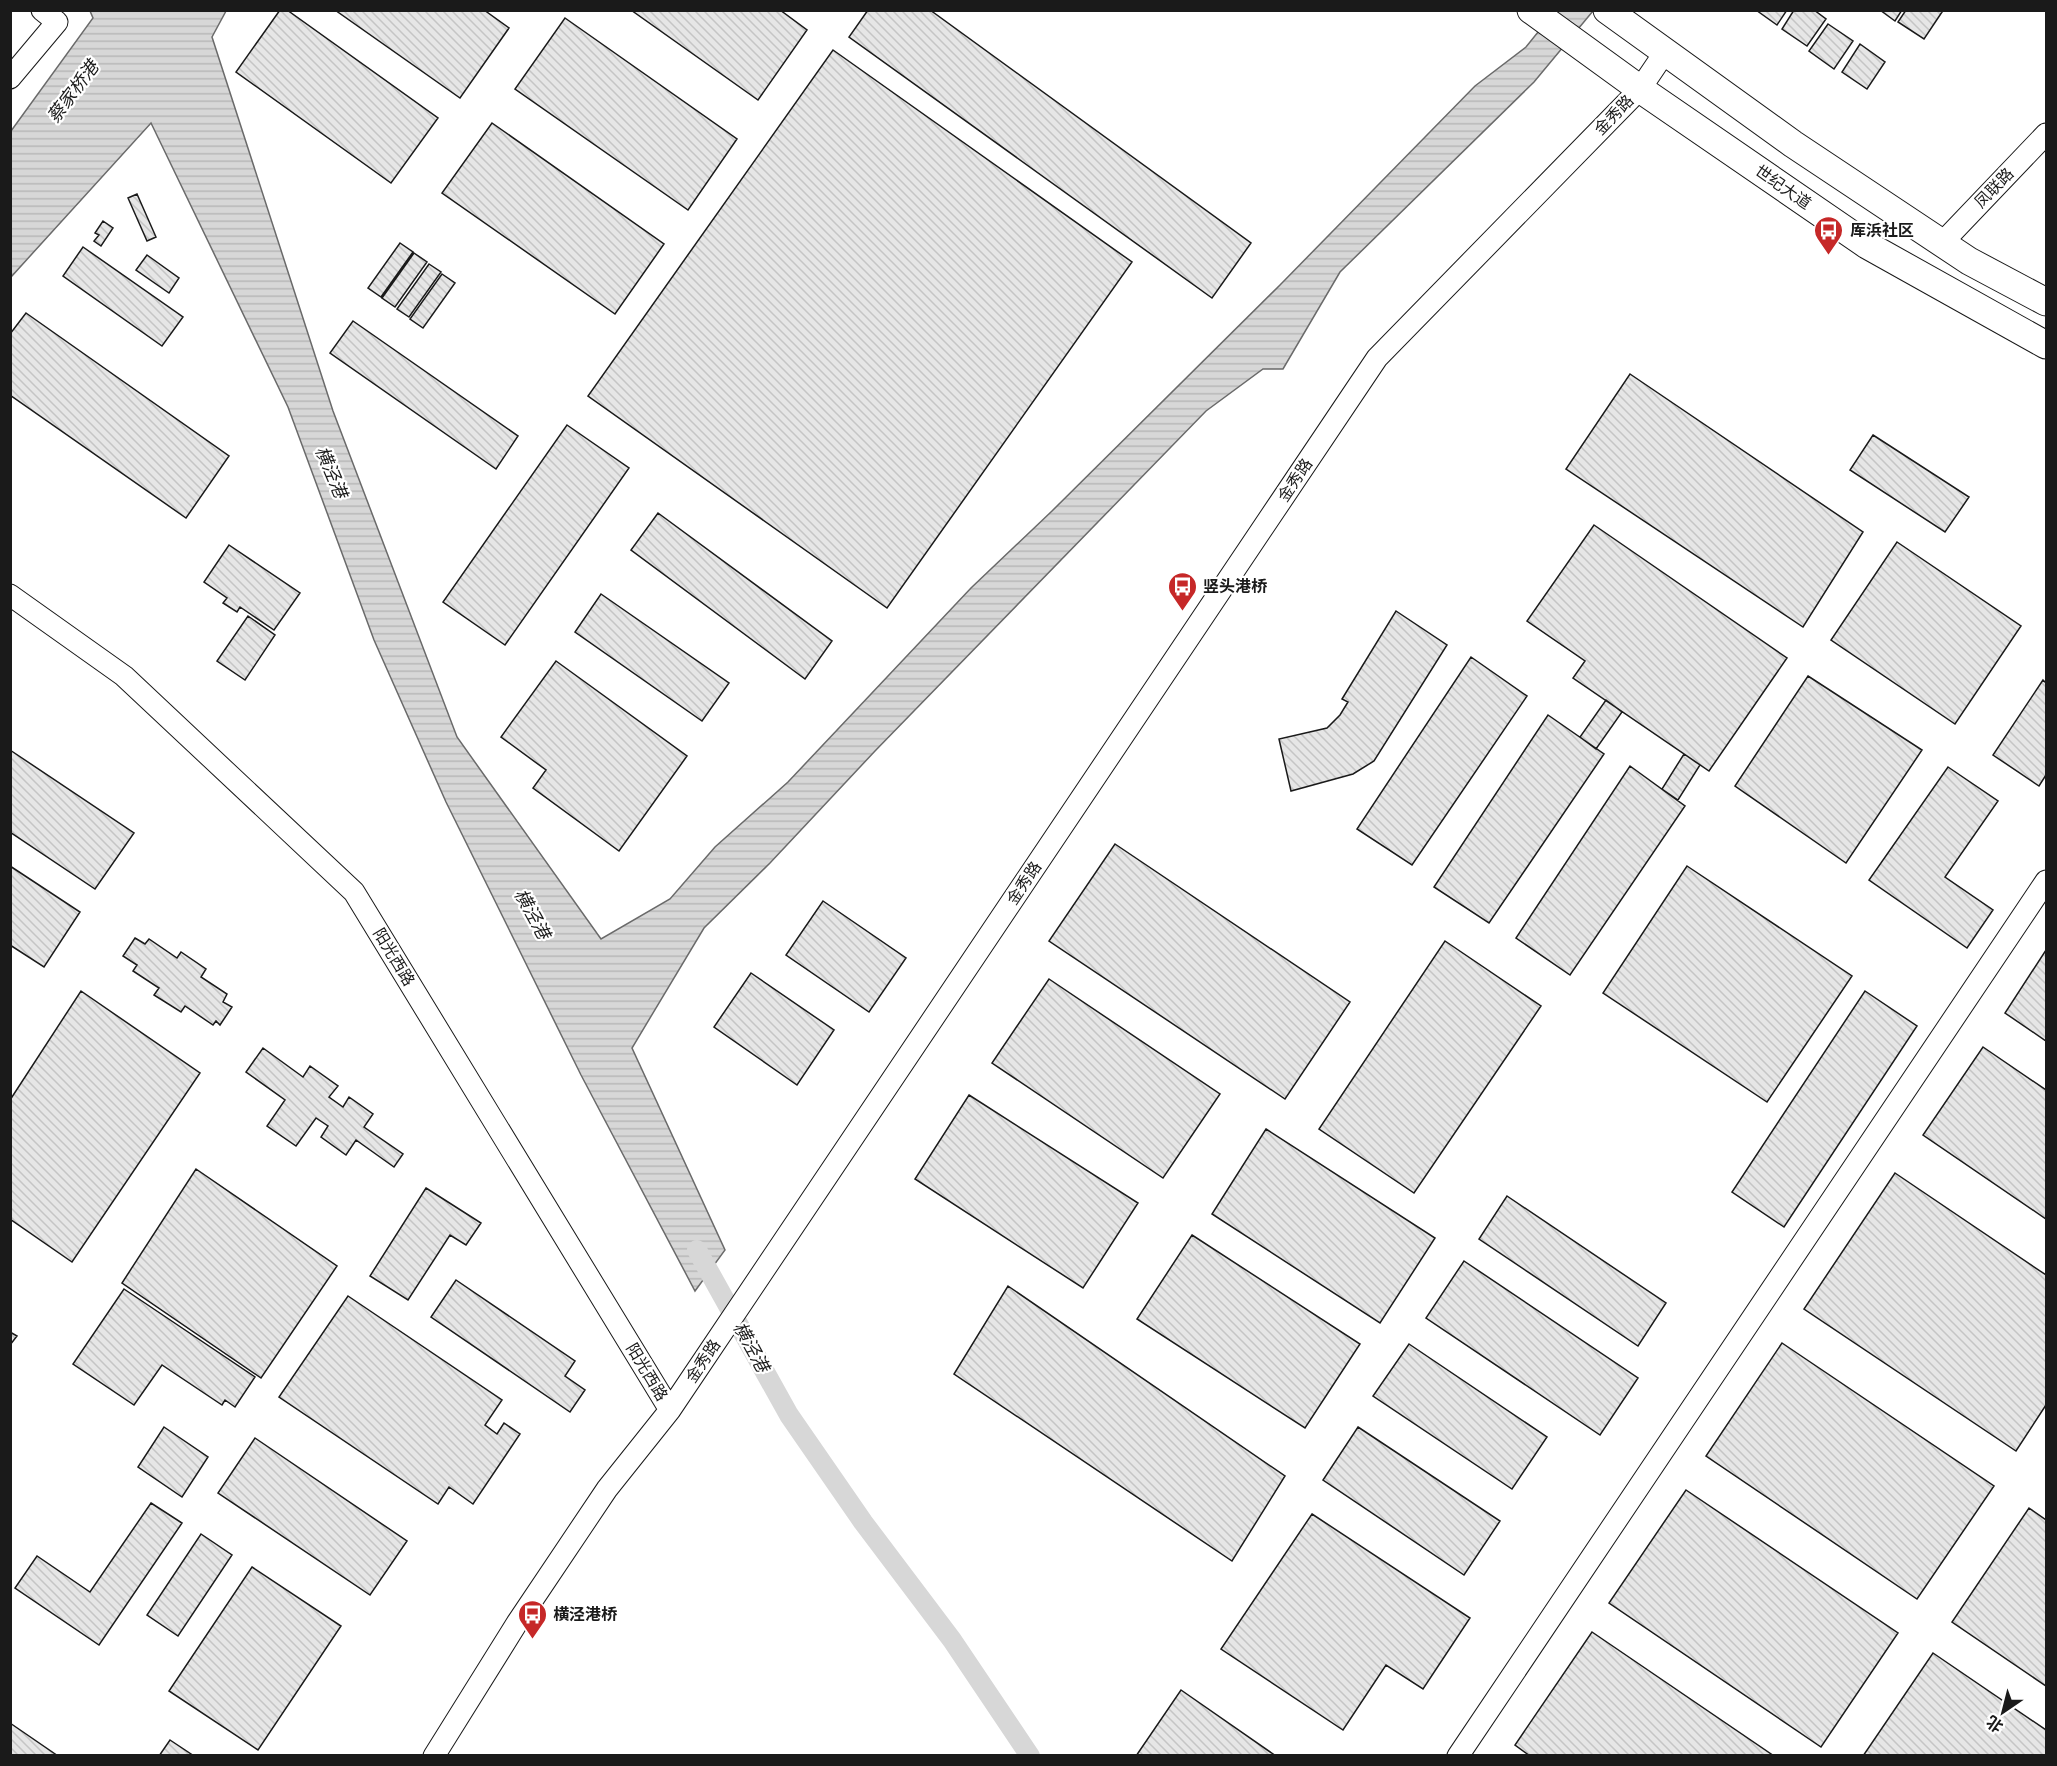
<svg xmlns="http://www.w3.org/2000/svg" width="2057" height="1766" viewBox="0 0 2057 1766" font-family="'Fira Sans','Noto Sans SC',sans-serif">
<defs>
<pattern id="water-rules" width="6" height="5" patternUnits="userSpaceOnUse" patternTransform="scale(1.5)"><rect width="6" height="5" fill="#d7d7d7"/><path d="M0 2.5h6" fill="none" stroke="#b8b8b8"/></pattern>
<pattern id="building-back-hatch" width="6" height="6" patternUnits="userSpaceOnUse" patternTransform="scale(1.5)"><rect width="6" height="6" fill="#e6e6e6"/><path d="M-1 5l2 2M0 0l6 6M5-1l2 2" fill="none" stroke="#c5c5c5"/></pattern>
</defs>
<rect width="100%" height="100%" fill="#fff"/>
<path fill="url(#water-rules)" stroke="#6a6a6a" stroke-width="1.5" d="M90,11h136l-14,26 121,374 124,326 144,202 69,-40 45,-52 73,-65 183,-194 81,-77 228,-226 195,-199 51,-39 29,-36h38l-59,71 -194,190 -57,97h-20l-57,42 -331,340 -105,112 -66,65 -72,120 93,202 -30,41 -114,-216 -135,-273 -72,-162 -86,-233 -137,-284 -140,154v-146l82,-113z"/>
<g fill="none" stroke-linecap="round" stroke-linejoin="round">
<path stroke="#d7d7d7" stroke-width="20" d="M697,1250l92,165 74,107 89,118 78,116"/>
</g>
<path fill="url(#building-back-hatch)" stroke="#1a1a1a" stroke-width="1.5" d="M280,10h7l151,108 -47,65 -155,-111z
M335,10h149l25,18 -49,70z
M631,10h149l27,20 -49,70z
M868,10h62l321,233 -39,55 -363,-261z
M1756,10h31l-10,15z
M1794,10h20l12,9 -19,27 -25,-17z
M1880,10h22l-7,11z
M1906,10h34l2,2 -18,27 -26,-17z
M565,18l172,121 -49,71 -173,-121z
M1828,24l25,17 -19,28 -25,-18z
M1860,44l25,18 -18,27 -25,-17z
M833,50l299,212 -245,346 -299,-212z
M492,123l172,121 -49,70 -173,-121z
M137,194l19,43 -9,4 -19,-43z
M103,221l10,7 -12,18 -7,-5 5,-6 -4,-2z
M400,243l13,9 -32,45 -13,-9z
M83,247l100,70 -21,29 -99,-70z
M414,253l13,9 -32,45 -13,-9z
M147,255l32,23 -10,15 -33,-23z
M429,264l12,8 -32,45 -12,-8z
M442,274l13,9 -32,45 -13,-9z
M26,313l203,143 -43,62 -176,-123v-61z
M353,321l165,115 -22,33 -166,-116z
M1630,374l233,158 -60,95 -237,-158z
M567,425l62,43 -124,177 -62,-43z
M1873,435l96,62 -24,35 -95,-62z
M658,513l174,128 -27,38 -174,-129z
M1594,525l193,133 -78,113 -136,-93 12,-17 -58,-40z
M1897,542l124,84 -66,98 -124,-84z
M229,545l71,48 -26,37 -34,-23 -3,5 -14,-9 4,-5 -23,-16z
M601,594l128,89 -27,38 -127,-89z
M1396,611l51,34 -73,116 -21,13 -62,17 -12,-52 48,-11 13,-13 8,-13 -6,-3z
M248,616l27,19 -30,45 -28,-19z
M1471,657l56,39 -115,169 -55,-36z
M556,661l131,95 -68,95 -86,-63 13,-18 -45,-33z
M1808,676l114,74 -76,113 -111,-77z
M2043,680l3,3v92l-7,11 -46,-31z
M1606,700l16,12 -26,37 -16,-12z
M1548,715l56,39 -115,169 -55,-36z
M10,750l124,83 -39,56 -85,-57z
M1684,754l16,11 -22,35 -16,-11z
M1630,766l55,40 -115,169 -54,-37z
M1948,767l50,34 -53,76 48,33 -26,38 -98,-68z
M1115,844l235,158 -65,97 -236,-158z
M10,866l70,46 -36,55 -34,-22z
M1687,866l165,110 -85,126 -164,-109z
M823,901l83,57 -37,54 -83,-57z
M135,938l10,6 4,-5 28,19 4,-6 25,17 -5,8 26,17 -4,8 9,5 -12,18 -4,-4 -3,4 -28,-19 -4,6 -27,-17 5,-7 -26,-17 4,-6 -14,-9z
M1445,941l96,65 -127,187 -95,-64z
M2046,950v91l-41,-28z
M751,973l83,57 -37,55 -83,-58z
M1049,979l171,115 -57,84 -171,-115z
M81,991l119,82 -128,189 -62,-43v-119z
M1865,991l52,35 -133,201 -52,-35z
M1983,1047l63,43v129l-123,-84z
M263,1048l40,29 7,-11 28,20 -9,11 14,10 6,-10 24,17 -9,13 39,27 -9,13 -38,-27 -10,15 -25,-18 7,-11 -12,-8 -20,28 -29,-20 18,-26 -39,-28z
M969,1095l169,108 -55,85 -168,-109z
M1266,1129l169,109 -55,85 -168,-109z
M196,1169l141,97 -76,112 -139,-95z
M1895,1173l151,102v130l-30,46 -212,-142z
M426,1188l55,35 -15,22 -16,-10 -42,65 -38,-24z
M1507,1196l159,107 -28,43 -159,-107z
M1192,1235l168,109 -55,84 -168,-109z
M1464,1261l174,117 -38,57 -174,-117z
M456,1280l119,81 -10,15 20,14 -15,22 -139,-95z
M1008,1286l277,190 -53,85 -278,-187z
M124,1289l131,88 -20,30 -10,-7 -3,5 -60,-40 -28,40 -61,-41z
M348,1296l154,104 -17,25 12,9 7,-11 16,11 -47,70 -24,-17 -11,17 -159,-107z
M10,1332l7,4 -7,9z
M1782,1343l212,143 -77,113 -211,-143z
M1409,1344l138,93 -35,52 -139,-93z
M164,1427l44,30 -26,40 -44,-30z
M1358,1427l142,94 -36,54 -141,-95z
M255,1438l152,103 -37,54 -152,-102z
M1686,1490l212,143 -77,114 -212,-144z
M151,1503l31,20 -83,122 -84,-57 22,-32 53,36z
M2029,1508l17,12v166l-94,-64z
M1312,1514l158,104 -47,71 -37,-24 -43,65 -122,-81z
M201,1534l31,21 -54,81 -31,-21z
M252,1567l89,59 -83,124 -89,-59z
M1592,1632l182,124h-244l-15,-11z
M1933,1653l113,77v26h-183z
M1181,1690l95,66h-140z
M10,1723l48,33h-48z
M170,1740l24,16h-35z"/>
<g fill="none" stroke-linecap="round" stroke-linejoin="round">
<defs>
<path id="minor" d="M10,78l47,-56 -15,-12
M1942,243l104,-109
M10,595l114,81 230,216 316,518
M434,1756l83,-133 90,-134 63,-79 707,-1052 263,-269 25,-37
M1458,1756l588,-875"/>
<path id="major" d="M1531,10l109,79 227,156 179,100
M1607,10l186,134 176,117 77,41"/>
</defs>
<use href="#minor" stroke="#1a1a1a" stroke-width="23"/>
<use href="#major" stroke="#1a1a1a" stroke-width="29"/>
<use href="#minor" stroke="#fff" stroke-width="21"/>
<use href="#major" stroke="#fff" stroke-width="27"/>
</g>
<defs>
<symbol id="bus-pin" viewBox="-11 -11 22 30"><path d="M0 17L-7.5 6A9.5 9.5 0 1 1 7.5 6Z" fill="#c62828" stroke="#fff"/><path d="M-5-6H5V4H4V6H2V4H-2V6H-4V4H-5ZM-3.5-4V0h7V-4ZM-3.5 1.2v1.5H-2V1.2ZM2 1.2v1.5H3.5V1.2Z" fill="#fff"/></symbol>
</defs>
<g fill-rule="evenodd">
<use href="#bus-pin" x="1812" y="214" width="33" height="45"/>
<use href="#bus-pin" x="1166" y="570" width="33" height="45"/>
<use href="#bus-pin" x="516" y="1598" width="33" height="45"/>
</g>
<g text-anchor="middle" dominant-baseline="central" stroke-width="4.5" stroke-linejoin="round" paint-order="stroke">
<g font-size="16" fill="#1a1a1a" stroke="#fff">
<text transform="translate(1614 115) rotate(-46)">金秀路</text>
<text transform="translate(1783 187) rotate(35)">世纪大道</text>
<text transform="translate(1994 188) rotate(-46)">凤联路</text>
<text transform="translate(1295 480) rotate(-56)">金秀路</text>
<text transform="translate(1024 883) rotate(-56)">金秀路</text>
<text transform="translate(394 957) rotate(59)">阳光西路</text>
<text transform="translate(703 1361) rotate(-56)">金秀路</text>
<text transform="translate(647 1372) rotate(59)">阳光西路</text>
</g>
<g font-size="16" font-weight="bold" fill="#1a1a1a" stroke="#fff" text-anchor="start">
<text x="1850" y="230">厍浜社区</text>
<text x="1203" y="586">竖头港桥</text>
<text x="553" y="1614">横泾港桥</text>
</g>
<g font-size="18" font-style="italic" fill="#1a1a1a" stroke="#fff">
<text transform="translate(73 92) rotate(-53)">蔡家桥港</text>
<text transform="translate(331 472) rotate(67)">横泾港</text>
<text transform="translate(532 914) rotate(61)">横泾港</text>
<text transform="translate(751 1347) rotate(61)">横泾港</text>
</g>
</g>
<rect width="2057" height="1766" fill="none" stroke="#1a1a1a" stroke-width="24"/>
<g transform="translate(2003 1712) rotate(215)" stroke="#ffffff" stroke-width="4.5" paint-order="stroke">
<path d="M0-4.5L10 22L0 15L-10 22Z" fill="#1a1a1a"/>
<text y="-9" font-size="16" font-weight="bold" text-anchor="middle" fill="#1a1a1a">北</text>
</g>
</svg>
